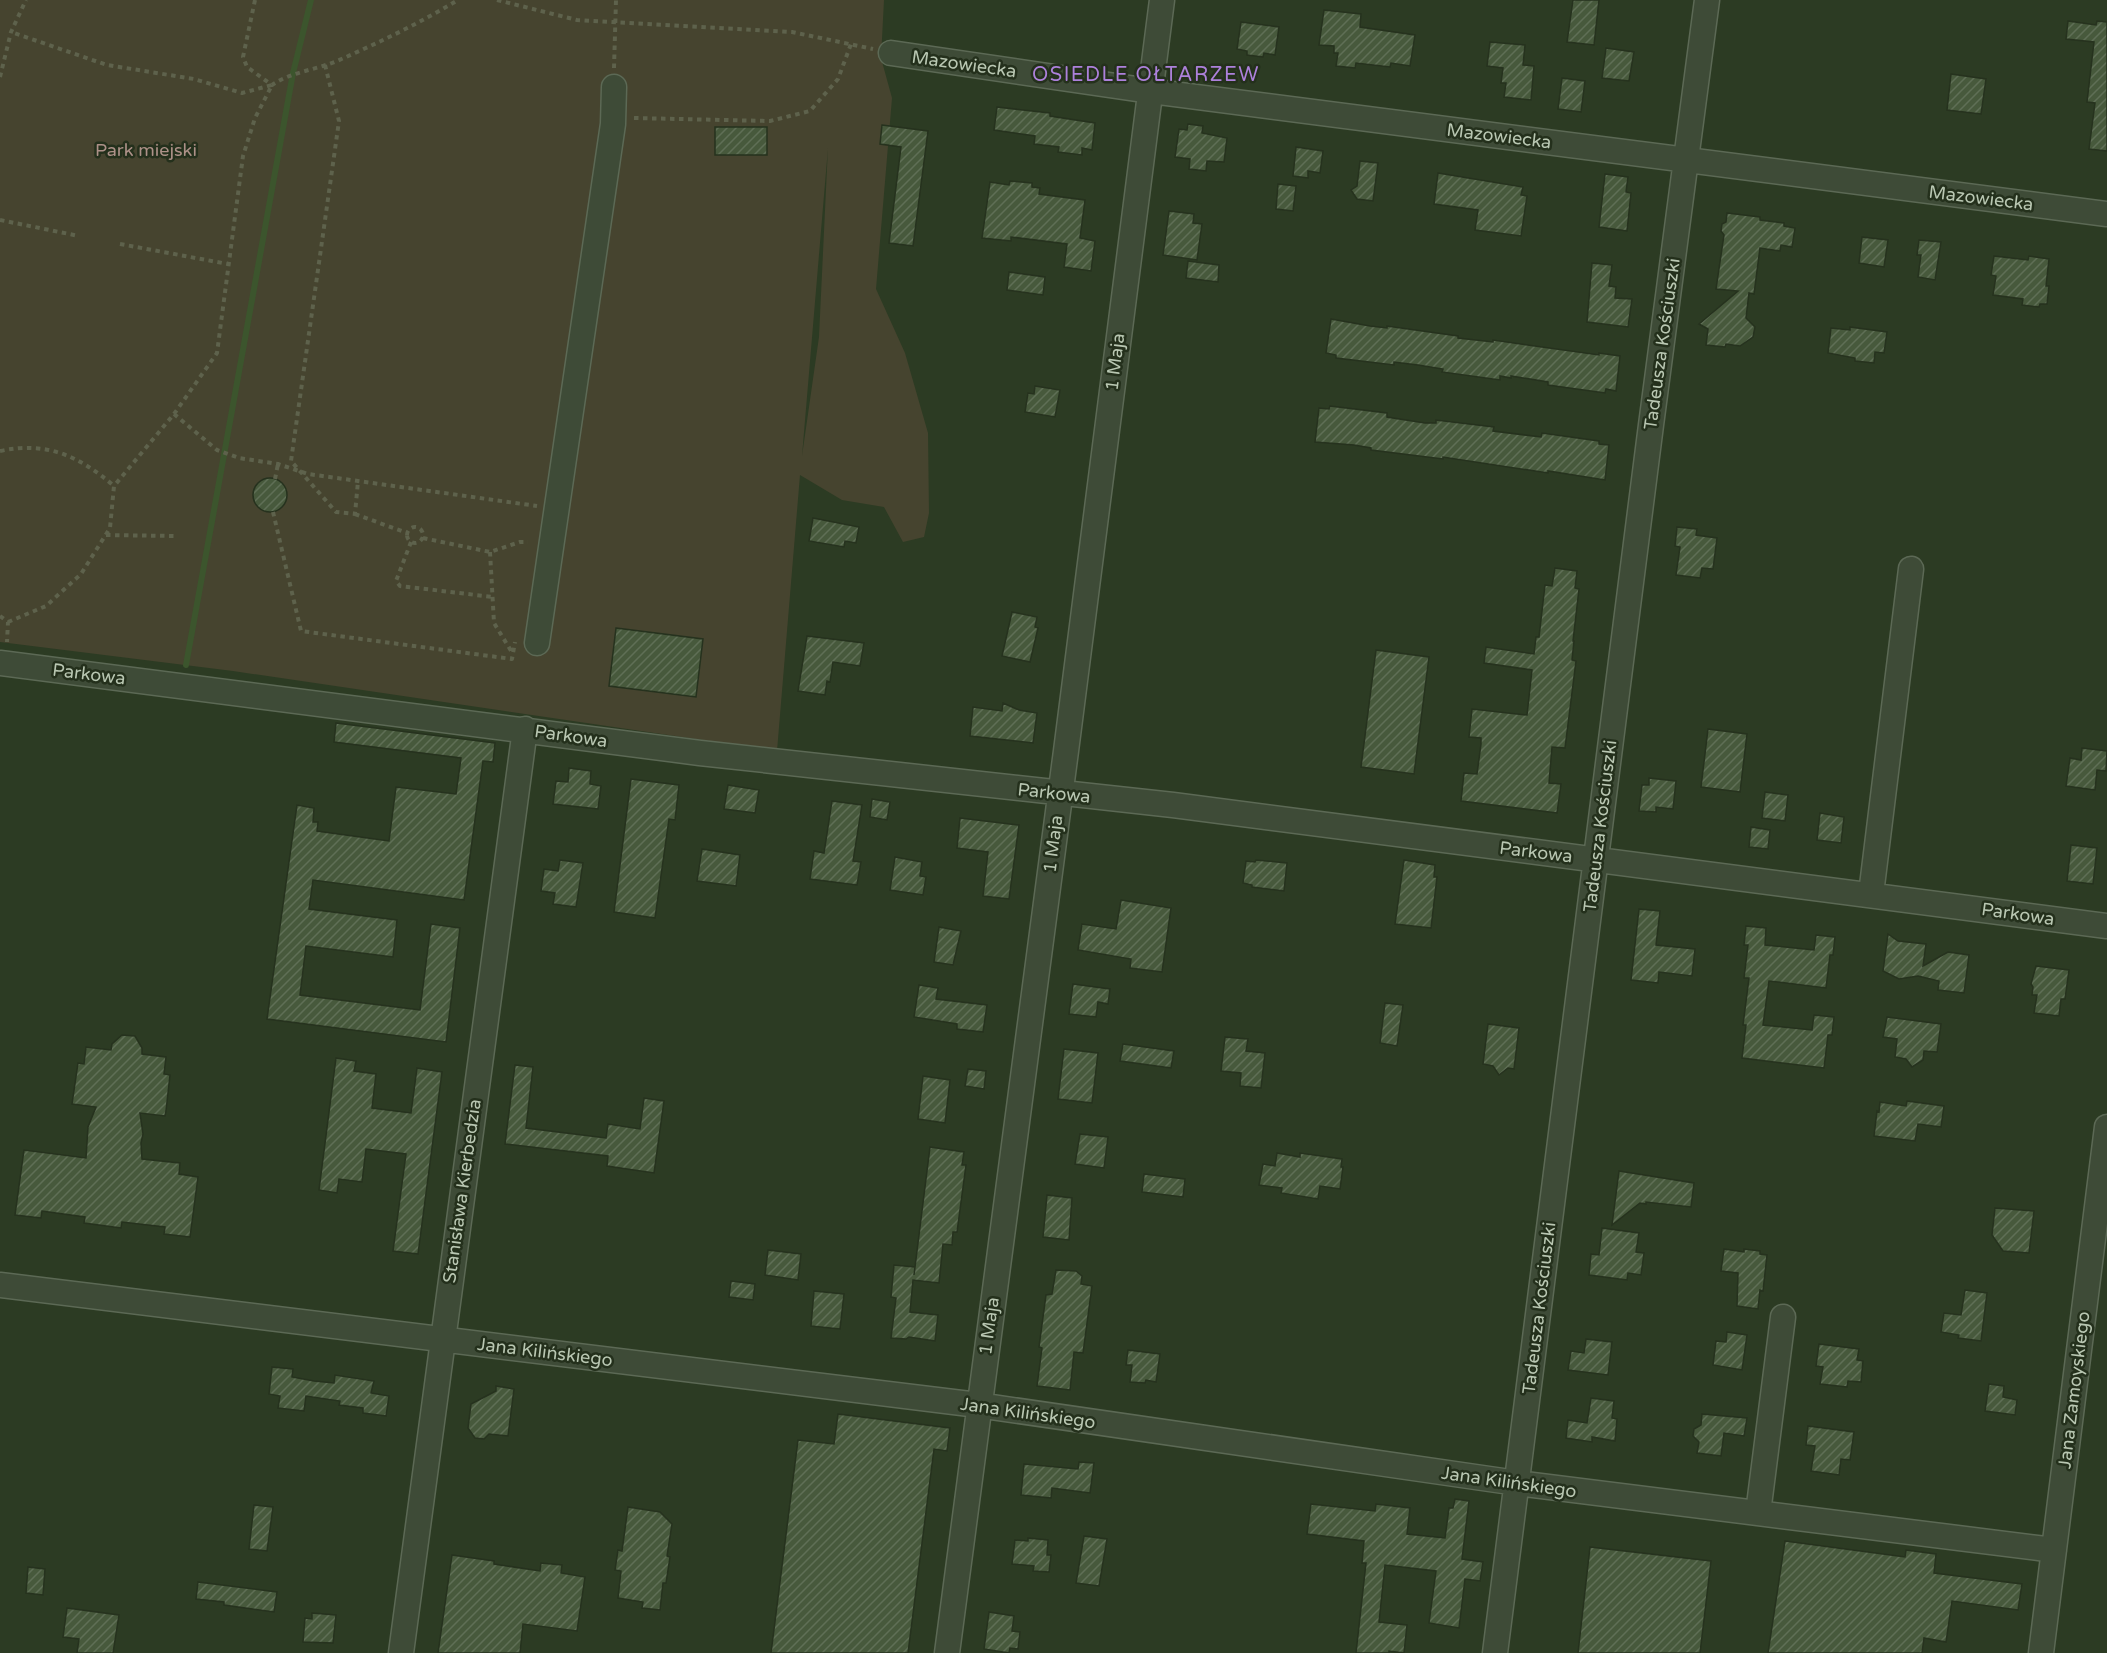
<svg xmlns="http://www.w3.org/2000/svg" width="2107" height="1653" viewBox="0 0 2107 1653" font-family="'Varela Round',sans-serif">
<defs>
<pattern id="building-hatch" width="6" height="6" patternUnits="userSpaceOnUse" patternTransform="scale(1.5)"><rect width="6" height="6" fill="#47593c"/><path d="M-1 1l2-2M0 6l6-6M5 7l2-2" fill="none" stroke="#5f6f56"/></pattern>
</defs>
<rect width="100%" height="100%" fill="#2c3b23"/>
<path fill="#46442f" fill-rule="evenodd" d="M0,0h884l-3,58 11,40 -16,191 29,64 23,80 1,80 -5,24 -21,5 -19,-35 -42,-7 -42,-25 -23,276 -544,-80 -233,-29zM828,147l-9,190 -17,119 26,-308z"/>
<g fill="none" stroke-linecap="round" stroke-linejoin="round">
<path stroke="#3c552d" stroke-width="6" d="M186,665l107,-592 18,-73"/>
</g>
<path fill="url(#building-hatch)" stroke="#26321e" stroke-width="1.5" d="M1573,0h26l-5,45 -27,-3z
M1324,10l37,4 -1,13 55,8 -5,31 -19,-3 -1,4 -34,-4 -1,5 -19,-2 2,-13h-4v-7l-15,-1z
M2068,21l28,4 1,-4 10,1v129l-18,-2 6,-46 -8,-1 7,-60 -28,-3z
M1241,22l38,5 -4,28 -11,-2 -1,4 -16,-2v-4l-10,-2z
M1490,42l35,3 -2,20 11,1 -3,34 -27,-3 2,-14h-5l2,-15 -16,-2z
M1606,48l28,4 -5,29 -27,-3z
M1951,74l35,5 -5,35 -34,-4z
M1562,78l23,3 -4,31 -23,-3z
M997,107l53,6v3l45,7 -3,27 -10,-2v7l-24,-3 1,-5 -25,-3 1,-8 -41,-6z
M1188,124l15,2 -1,7 25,5 -3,24 -17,-1 -1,10 -17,-2 1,-10 -15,-2 4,-28 8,1z
M882,125l46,6 -15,115 -24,-3 12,-96 -21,-3z
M715,127h52v28h-52z
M1296,147l27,4 -3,22 -12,-2v7l-15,-2z
M1360,161l18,2 -5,38 -16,-2 -6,-9 6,-4z
M1438,173l85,14 -2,8 6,1 -6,40 -46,-6 3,-20 -44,-6z
M1605,174l23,3 -2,15 5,1 -4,38 -28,-4z
M1010,181l22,2v4l8,1 -1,6 46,6 -5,38 15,3 -4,30 -27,-4 3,-23 -56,-7v4l-29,-3 8,-56 19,3z
M1278,184l18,2 -3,25 -17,-2z
M1169,211l25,3 -1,9 9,1 -5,36 -34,-5z
M1727,213l33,4v3l24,3v3l11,2 -3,19 -11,-2 -1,6 -20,-3 -6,46 -5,-1 -3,25 9,9 -2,10 -13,9 -14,-2 -1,3 -19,-2 2,-16 -9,-5 39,-33 -22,-2 8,-54 -3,-4 1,-7 4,-2z
M1862,237l26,3 -4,27 -25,-4z
M1919,240l22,2 -6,38 -17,-3 3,-22h-4z
M1994,256l34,4 1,-4 20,3 -3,27h3l-2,18h-7l-1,3 -17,-2 1,-6 -30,-4 3,-19 -5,-1z
M1188,261l31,4 -1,17 -32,-4z
M1592,263l20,2 -3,21 7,1 -1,11 17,1 -4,28 -41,-5z
M1009,272l36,5 -2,18 -36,-5z
M1331,319l39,7 17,2v-2l71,10v2l18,2 17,2v-2l106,15v-2l21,3 -4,35 -10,-2 -1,4 -57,-8v-3l-37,-6v2l-11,-2v4l-58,-8 1,-3 -25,-4 -24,-3v3l-58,-7v-3l-10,-2z
M1850,327l37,5 -3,21 -9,-1 -1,11 -19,-2v-3l-27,-5 3,-25 19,2z
M1035,386l25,4 -5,27 -30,-5 3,-19 6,1z
M1330,406l57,7v4l38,6h11v-3l58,7 -1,4 48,6 1,-4 57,8v3l10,1 -4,35 -57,-9v2l-105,-16v2l-72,-9v-2l-17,-3 -39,-3 4,-34 10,1z
M253 495a17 17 0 1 1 34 0a17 17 0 1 1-34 0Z
M813,518l46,9 -3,16 -11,-2 -1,6 -35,-6z
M1677,527l20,2 -1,6 21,3 -4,31 -11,-1 -2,10 -24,-3 4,-28 -5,-1z
M1555,568l22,3 -2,17 4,1 -6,52h1l-2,19 4,1 -11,87 -13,-1 -3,36 12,1 -4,29 -96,-12 3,-28 13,1 4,-30v-6l-12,-1 3,-28 55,6 5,-45 -48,-7 2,-16 48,7 2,-17h3l6,-52 7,1z
M1012,612l25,5 -2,10 3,1 -8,34 -28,-6z
M616,628l87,11 -7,58 -87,-11z
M807,636l57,7 -4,23 -27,-4 -3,20 -3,-1 -2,14 -27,-4z
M1376,650l53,7 -15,117 -53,-7z
M1003,703l16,7 18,3 -4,30 -63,-7 3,-29 29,4z
M336,723l159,20 -2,19 -10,-1 -19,139 -151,-20 -4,29 88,11 -4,37 -87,-11 -6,49 120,15 11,-86 29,4 -14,114 -179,-23 30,-214 17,3 -1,14h5l-1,9 72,10 7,-54 60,7 5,-36 -127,-16z
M1708,729l39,5 -7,58 -39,-5z
M2082,748l25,3 -1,20 -9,-1 -2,20 -29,-4 4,-28 11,2z
M569,768l22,3 -1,13 11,2 -3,23 -45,-5 3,-23 12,1z
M1649,778l27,3 -3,28 -17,-2v5l-17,-1 3,-26h7z
M631,779l48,6 -4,35 -6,-1 -14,99 -41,-6z
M728,785l31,5 -4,23 -31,-4z
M1765,792l23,3 -3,26 -23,-3z
M872,799l18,3 -3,18 -17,-3z
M832,801l30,4 -9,56 8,1 -4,23 -47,-6 4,-28 10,2z
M1820,813l24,4 -3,26 -24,-3z
M960,818l59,7 -10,74 -26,-3 5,-44 -31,-4z
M1751,827l19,3 -2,19 -19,-2z
M2071,845l26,3 -4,36 -26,-3z
M702,849l38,6 -4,31 -39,-5z
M895,857l27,5 -2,14 6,1 -3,18 -33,-5z
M560,860l23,3 -7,44 -23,-3 2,-11 -14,-2 3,-22 14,2z
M1256,860l31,3 -3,28 -32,-4v-2l-9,-2 3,-22 9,1z
M1404,860l31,5 -1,12h3l-6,51 -36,-4z
M1121,900l50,8 -9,64 -32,-4 1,-9 -53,-9 4,-26 34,5z
M1639,909l21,2 -4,34 39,4 -3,27 -33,-4 -1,11 -27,-3z
M1746,926l20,2 -1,17 49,5 2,-15 19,2 -2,18h-3l-4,33 -57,-7 -6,44 49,5 2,-15 20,2 -2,18h-4l-4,33 -82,-10 4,-33h-3l6,-47h-5l4,-33h-4z
M939,927l22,4 -8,34 -19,-3z
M1888,934l10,7 28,3 -3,22 25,-14 21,3 -5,38 -26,-3 1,-9 -21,-5 -19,3 -16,-8z
M2036,966l33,4 -4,29h-4l-2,17 -25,-3 3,-18h-5l1,-8 -2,-3z
M1073,984l37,5 -2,15 -10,-2 -2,15 -27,-3z
M919,985l19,3 -2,11 51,6 -4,27 -26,-3v-5l-43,-7z
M1385,1003l18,2 -6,41 -17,-3z
M1887,1017l54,7 -4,28 -13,-1 -1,9 -11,7 -6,-8 -11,-2 2,-18 -14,-2z
M1488,1024l31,4 -5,41 -6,-1 -9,7 -6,-9 -10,-2z
M122,1035l13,1 7,12v6l24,3 -2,17 6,1 -4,36 -1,5 -25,-3 3,21 -2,9 1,16 38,4 -1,11 19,3 -8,60 -26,-3 1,-7 -43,-5 -1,6 -37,-5 1,-6 -43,-6 -1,7 -26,-3 9,-65 62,8 2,-31 8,-20 -24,-3 6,-41 6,1 2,-17 25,3 1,-6z
M1225,1037l23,2 -2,12 19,2 -4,35 -21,-2 1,-13 -20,-2z
M1123,1044l51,7 -3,17 -51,-7z
M1064,1049l34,4 -6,50 -34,-4z
M336,1058l20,3 -2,10 22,3 -4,34 39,5 6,-45 25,4 -24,182 -25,-3 13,-97 -40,-5 -4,33 -23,-3 -2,14 -18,-3z
M515,1065l18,2 -7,61 80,10 2,-14 32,5 4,-31 20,3 -10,72 -47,-7 1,-10 -103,-12z
M968,1069l18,2 -2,18 -19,-3z
M923,1076l27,4 -5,43 -27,-4z
M1907,1101l37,5 -3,21 -23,-3 -3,17 -41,-5 3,-25 2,1 1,-10 26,4z
M1080,1134l28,3 -4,31 -29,-4z
M930,1147l34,5 -2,13h4l-9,67h-4l-1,13 -9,-1 -4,39 -26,-3 -3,32 28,3 -3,26 -26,-4 -3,2 -15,-1 5,-40 -5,-1 3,-32 21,2 -1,8z
M1277,1153l23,4v-4l42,6 -1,8h2l-3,22 -20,-3 -2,13 -37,-6 1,-5 -23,-3 4,-21 12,2z
M1619,1171l75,12 -3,24 -45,-5v2l-6,-1 -28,22z
M1144,1174l41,5 -2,18 -41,-5z
M1047,1195l25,3 -3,42 -26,-3z
M1995,1208l39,3 -5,42 -26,-2 -11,-16z
M1602,1228l37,5 -3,19 8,1 -3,22 -13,-2 -1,7 -38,-5 2,-21 8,1z
M1724,1249l20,3v-3l16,2v3l7,1 -4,36 -3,-1 -2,19 -21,-3 1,-33 -17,-2z
M768,1250l33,4 -3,26 -33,-5z
M1056,1270l20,1 6,5 -1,8 11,2 -9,67 -9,-1 -4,38 -33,-4 5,-38 -3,-1 7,-52 6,-1z
M731,1281l24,3 -2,16 -24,-3z
M1965,1290l22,3 -6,48 -23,-3 1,-3 -18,-3 3,-19 17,2z
M814,1291l30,3 -4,35 -29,-3z
M1727,1332l20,3 -5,35 -29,-5 3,-24 10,1z
M1586,1339l26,3 -4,33 -40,-5 3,-19 13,2z
M1819,1344l40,5 -2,11 6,1 -2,21 -13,-1 -1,6 -27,-3 3,-17 -7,-1z
M1128,1350l32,4 -4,28 -10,-2 -1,3 -15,-1 2,-17h-6z
M272,1367l21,2 -1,8 22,4 20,2 1,-8 39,6 -3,12 18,3 -3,20 -23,-3v-5l-24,-3 1,-4 -34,-5 -2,15 -26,-3 2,-12 -11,-2z
M1989,1384l15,2 -1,11 14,3 -2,15 -30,-4z
M496,1386l18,3 -6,47 -19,-2 -5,5 -9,-1 -7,-10 3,-24 25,-13z
M1591,1398l23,3 -2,17 5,1 -2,22 -23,-4v5l-26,-4 2,-18 19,3z
M838,1414l112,14 -3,23 -13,-2 -26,204h-137l27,-213 36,4z
M1702,1414l45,4 -3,18 -20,-3 -3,23 -24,-3 2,-11 -6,-6 1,-7 7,-4z
M1808,1426l46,6 -4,28 -9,-1 -2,16 -28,-4 4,-25 -9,-1z
M1079,1462l15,1 -4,30 -38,-5 -1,10 -30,-3 3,-31 54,5z
M1455,1499l14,2 -7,58 21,3 -3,19 -15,-2 -6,49 -30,-5 7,-52 -51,-6 -6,57 28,3 -3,28 -15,-2v2h-33l10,-90h-4l2,-22 -57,-7 4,-30 64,7 1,-7 34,4 -3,26 38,4 4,-30h4z
M254,1505l19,2 -6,44 -18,-2z
M628,1507l32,5 12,12 -5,32 3,1 -4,26h-3l-3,27 -18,-2 1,-6 -25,-4 3,-27 -6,-1 3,-20 4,1z
M1084,1536l23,3 -8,47 -23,-3z
M1028,1538l20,2 -1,15h4l-2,17 -16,-1 1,-5 -22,-2 3,-24 13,1z
M1785,1541l120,16 1,-7 30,4 -2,19 88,11 -4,26 -66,-9 -6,41 -22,-4 -2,15h-154z
M1590,1547l121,14 -11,92h-122z
M452,1555l42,6v3l46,7 1,-8 21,2 -1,8 24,4 -8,54 -54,-7 -3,29h-82z
M28,1567l17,2 -2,26 -17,-2z
M198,1582l79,10 -3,20 -50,-7v-3l-28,-3z
M67,1608l52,7 -6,38h-36l2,-14 -16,-2z
M989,1612l25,4 -2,15 8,1 -2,17 -8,-1 -1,5 -25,-4z
M312,1613l24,2 -3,28 -30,-1 2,-24 7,1z"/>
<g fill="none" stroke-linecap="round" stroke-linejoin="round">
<defs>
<path id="minor" d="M891,53l259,38 957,123
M537,643l76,-519 1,-37
M0,663l700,90 473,52 934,121
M1871,894l40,-325
M0,1285l978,120 539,78 537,67
M1758,1513l25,-196
M401,1653l124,-924
M947,1653l119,-902 96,-751
M1495,1653l156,-1228 56,-425
M2041,1653l66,-526"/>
</defs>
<use href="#minor" stroke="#5c6955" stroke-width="27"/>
<path stroke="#5e624c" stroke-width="4" stroke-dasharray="4.5 4.5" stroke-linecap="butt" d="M255,0l-12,57 4,10 25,18c19,-13 43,-15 65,-24 41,-18 83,-38 121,-61
M497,0l80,20 215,12 81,17
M325,65l14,56 -48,340 45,51 19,2 3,-33
M614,68l2,-68
M0,77l11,-45 15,-32
M634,118l136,3 40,-10 28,-32 13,-35
M0,220l79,16
M120,244l108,20
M174,414l43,36 22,8 39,6 30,10 229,32
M0,451c47,-10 79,5 114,35
M275,479l3,-15
M273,512l28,119 211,28 3,-17
M355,514l52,19
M407 535a8 8 0 1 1 16 0a8 8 0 1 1-16 0Z
M106,535l68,1
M423,538l67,14 30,-10h8
M411,542l-15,39 4,5 93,11
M490,552l4,71 19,31
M0,616l8,6 -1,20
M8,622l38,-16 35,-32 29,-46 4,-42 60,-72 43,-61 26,-197 12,-38 17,-33 -30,8 -48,-14 -87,-14 -96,-33"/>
<use href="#minor" stroke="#3e4b37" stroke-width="24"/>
</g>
<g text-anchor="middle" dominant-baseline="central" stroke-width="5" stroke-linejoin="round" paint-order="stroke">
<g font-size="18" fill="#b9c7b2" stroke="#24301c">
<text transform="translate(964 64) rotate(8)">Mazowiecka</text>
<text transform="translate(1499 136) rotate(7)">Mazowiecka</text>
<text transform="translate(1981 198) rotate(7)">Mazowiecka</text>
<text transform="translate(1662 344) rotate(-82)">Tadeusza Kościuszki</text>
<text transform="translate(1115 362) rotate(-83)">1 Maja</text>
<text transform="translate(89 674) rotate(7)">Parkowa</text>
<text transform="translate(571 736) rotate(8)">Parkowa</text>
<text transform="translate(1054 793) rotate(6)">Parkowa</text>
<text transform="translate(1600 826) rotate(-83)">Tadeusza Kościuszki</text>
<text transform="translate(1053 844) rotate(-83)">1 Maja</text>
<text transform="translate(1536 852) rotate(7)">Parkowa</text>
<text transform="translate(2018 914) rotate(8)">Parkowa</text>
<text transform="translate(462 1191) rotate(-82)">Stanisława Kierbedzia</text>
<text transform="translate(1539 1308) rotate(-83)">Tadeusza Kościuszki</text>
<text transform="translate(989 1326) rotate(-82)">1 Maja</text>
<text transform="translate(545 1352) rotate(7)">Jana Kilińskiego</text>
<text transform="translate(2074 1390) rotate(-83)">Jana Zamoyskiego</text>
<text transform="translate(1028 1413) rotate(8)">Jana Kilińskiego</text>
<text transform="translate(1509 1482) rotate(8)">Jana Kilińskiego</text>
</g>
<g font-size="18" fill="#ad9188" stroke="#24301c">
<text x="146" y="150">Park miejski</text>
</g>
<g font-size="20" letter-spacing="1.5" fill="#ad81db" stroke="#24301c">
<text x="1146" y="75">OSIEDLE OŁTARZEW</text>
</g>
</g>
</svg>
